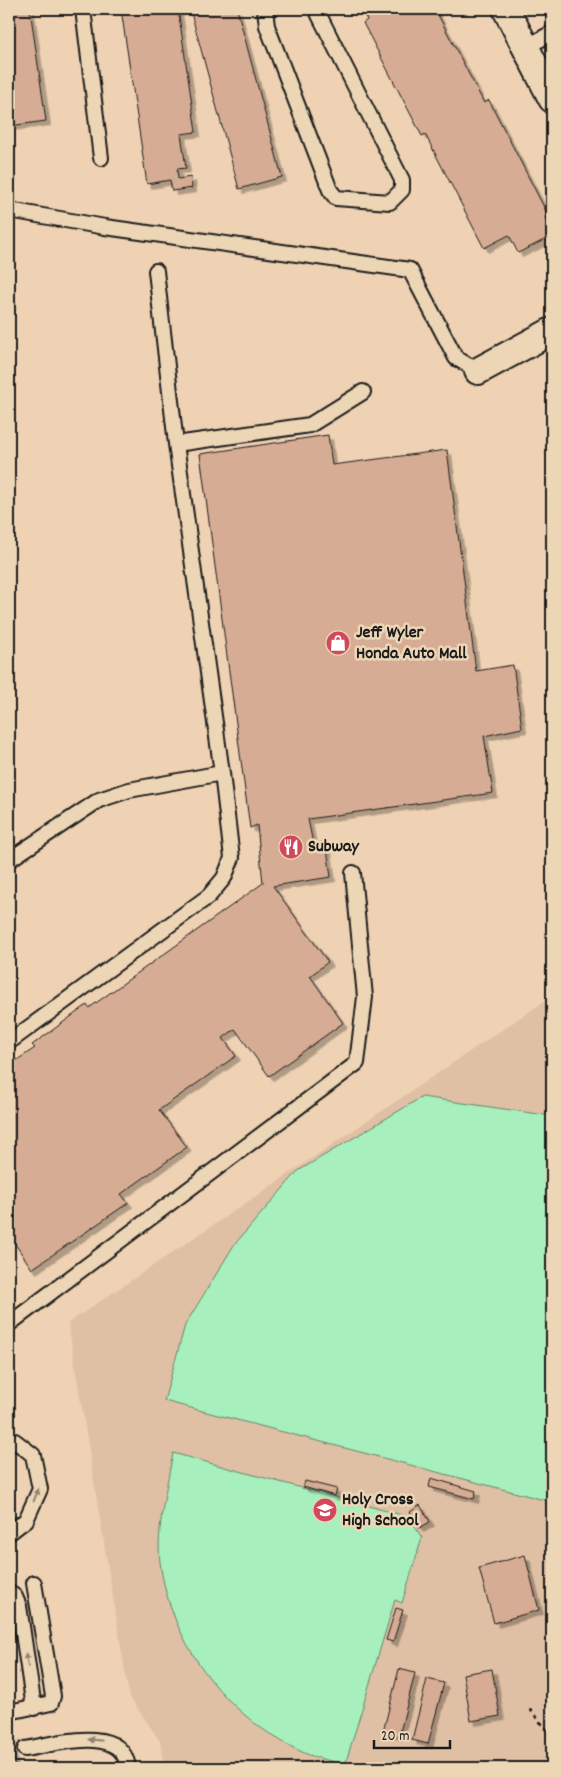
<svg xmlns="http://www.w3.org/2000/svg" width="561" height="1777" viewBox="0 0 561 1777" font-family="Dekko,sans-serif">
<defs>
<filter id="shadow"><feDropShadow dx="4.5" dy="4.5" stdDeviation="0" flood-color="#0004"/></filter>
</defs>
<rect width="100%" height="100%" fill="#efd2b3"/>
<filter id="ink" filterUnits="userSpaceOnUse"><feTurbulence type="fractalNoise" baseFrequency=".02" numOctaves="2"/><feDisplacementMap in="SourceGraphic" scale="10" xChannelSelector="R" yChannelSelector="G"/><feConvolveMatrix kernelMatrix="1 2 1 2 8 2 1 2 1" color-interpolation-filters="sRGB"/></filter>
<g filter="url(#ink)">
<path fill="#e0c0a4" d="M552,996v772h-388l-4,-27 -31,-45 -61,-373z"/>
<path fill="#a7efbc" stroke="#62866c" d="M422,1097l130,19v386l-388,-101 21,-76 49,-80 64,-74z
M173,1453l236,64 13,21 -20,65 -7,-3 -50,165c-12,-4 -25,-6 -36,-10 -78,-33 -138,-108 -149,-193 -4,-33 7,-76 13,-109z"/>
<path fill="#d7ac94" stroke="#1c1c1c" filter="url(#shadow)" d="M9,9h21l16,112 -37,5z
M121,9h57l18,123 -15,2 5,34 -9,1 1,10 13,-2 1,11 -20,3 -2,-11 -23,4z
M190,9h47l45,168 -43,12z
M361,9h74l49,94 5,-3 59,115 -3,2 7,13v6l-34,17 -9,-18 -25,13 -59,-114 -3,2 -59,-113 4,-3z
M328,435l4,30 115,-15 29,221 37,-6 9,63 -38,8 9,57 -185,26 5,25 13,-2 5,35 -58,9 55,76 -18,14 33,47 -74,53 -34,-47 -12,9 13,18 -77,54 28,37 -66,47 7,9 -96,66 -23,-34v-173l3,-2 2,2 21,-14 -3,-3 55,-40 2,3 174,-125 -6,-58 -7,3 -50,-374z
M431,1478l45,13 -2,8 -45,-12z
M305,1481l32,8 -2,7 -32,-9z
M420,1505l10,17 -11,6 -9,-16z
M525,1555l14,55 -45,13 -15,-55z
M396,1608l7,2 -10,32 -7,-2z
M399,1669l16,4 -16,63 -16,-4z
M492,1669l8,47 -29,5 -8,-47z
M427,1679l17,4 -16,61 -16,-4z
M10,1739l5,29h-6z"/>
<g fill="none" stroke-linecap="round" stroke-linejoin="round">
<defs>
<path id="service" d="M83,9l18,149
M265,9l2,17 63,164 6,8 54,4 12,-12v-10l-86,-171
M526,47l26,-14
M9,210l96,17 305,43 46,88 22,13
M176,444l134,-19 53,-33
M9,860l90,-60 30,-10 93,-17 -46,-329 -20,-173
M9,1042l200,-146 15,-18 8,-20 -10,-85
M9,1324l348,-261 8,-66 -12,-124
M9,1442l6,-1 18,14 7,34 -14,31 -17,13
M9,1592l6,5 4,9 15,102
M9,1712l42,-9 2,-7 -19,-113
M25,1749c30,-5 98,-26 103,19"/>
<path id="minor" d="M506,9l46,90
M478,371l74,-40"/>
</defs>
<use href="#service" stroke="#1c1c1c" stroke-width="18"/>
<use href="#minor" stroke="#1c1c1c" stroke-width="30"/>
<path stroke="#1c1c1c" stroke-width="3" stroke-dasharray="4 4" stroke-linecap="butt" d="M530,1709l22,28"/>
<use href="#service" stroke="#edd6b6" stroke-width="14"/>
<use href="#minor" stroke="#edd6b6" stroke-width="26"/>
</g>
<defs><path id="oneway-solid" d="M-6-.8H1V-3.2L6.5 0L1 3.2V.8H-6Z" transform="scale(1.25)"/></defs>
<g fill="#8f8271">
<use href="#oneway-solid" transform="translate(36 1495) rotate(-70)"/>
<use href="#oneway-solid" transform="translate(27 1660) rotate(-99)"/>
<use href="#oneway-solid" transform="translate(95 1740) rotate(-174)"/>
</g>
</g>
<defs>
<symbol id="shop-disc" viewBox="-11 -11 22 22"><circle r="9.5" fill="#d1495b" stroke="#edd6b6"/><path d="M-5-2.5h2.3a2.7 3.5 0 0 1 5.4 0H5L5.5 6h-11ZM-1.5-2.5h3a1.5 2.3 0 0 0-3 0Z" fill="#fff"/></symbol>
<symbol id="restaurant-disc" viewBox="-11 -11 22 22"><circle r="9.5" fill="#d1495b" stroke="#edd6b6"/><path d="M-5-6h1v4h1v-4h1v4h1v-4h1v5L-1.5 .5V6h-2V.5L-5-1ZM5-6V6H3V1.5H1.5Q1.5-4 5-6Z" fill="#fff"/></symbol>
<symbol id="school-disc" viewBox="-11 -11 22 22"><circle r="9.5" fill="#d1495b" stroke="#edd6b6"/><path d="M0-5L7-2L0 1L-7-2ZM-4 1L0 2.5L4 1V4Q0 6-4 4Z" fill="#fff"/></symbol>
</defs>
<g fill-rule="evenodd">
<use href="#shop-disc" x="324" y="629" width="28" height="28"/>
<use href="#restaurant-disc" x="277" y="833" width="28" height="28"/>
<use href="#school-disc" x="311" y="1496" width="28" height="28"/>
</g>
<g text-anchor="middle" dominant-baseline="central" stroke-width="5" stroke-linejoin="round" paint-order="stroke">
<g font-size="18" font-weight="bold" fill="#1c1c1c" stroke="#edd6b6" text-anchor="start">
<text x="356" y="633">Jeff Wyler<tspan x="356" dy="21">Honda Auto Mall</tspan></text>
<text x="308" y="847">Subway</text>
<text x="342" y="1500">Holy Cross<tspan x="342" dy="21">High School</tspan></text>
</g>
</g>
<rect width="561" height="1777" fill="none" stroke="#edd6b6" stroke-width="30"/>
<rect x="15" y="15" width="531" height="1747" fill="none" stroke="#1c1c1c" stroke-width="2" filter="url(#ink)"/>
<path d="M374 1740v8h76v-8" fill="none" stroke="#1c1c1c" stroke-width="2.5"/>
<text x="381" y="1740" font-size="15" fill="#1c1c1c" stroke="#edd6b6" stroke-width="4" paint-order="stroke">20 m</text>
</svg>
